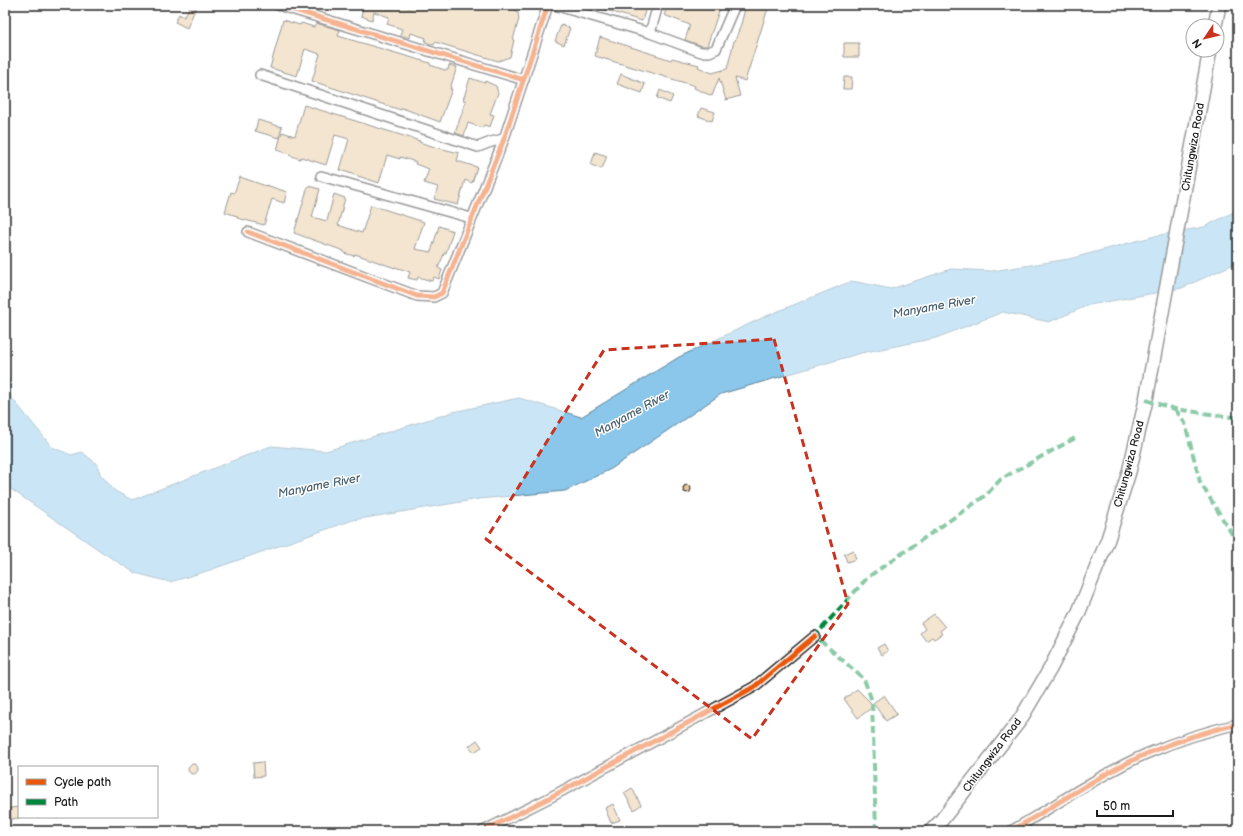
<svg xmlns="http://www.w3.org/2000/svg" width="1243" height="836" viewBox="0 0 1243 836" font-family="'Balsamiq Sans',sans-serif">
<rect width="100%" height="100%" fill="#fff"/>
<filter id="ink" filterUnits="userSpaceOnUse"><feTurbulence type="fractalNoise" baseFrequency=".025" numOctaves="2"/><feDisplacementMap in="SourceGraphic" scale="8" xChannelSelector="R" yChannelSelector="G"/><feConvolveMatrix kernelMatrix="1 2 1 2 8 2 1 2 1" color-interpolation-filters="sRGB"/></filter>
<g filter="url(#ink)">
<path fill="#8ac7ea" stroke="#5e8398" d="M1238,210v52l-56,26 -93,17 -40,17 -46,-10 -67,26 -75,15 -140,41 -110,75 -46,22 -86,8 -126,21 -146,51 -37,11 -35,-9 -33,-21 -97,-67v-142l6,54 41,50 19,8 11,-3 16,13 2,9 15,17 17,9 139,-54 55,5 127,-39 66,-14 62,19 98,-60 85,-40 88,-36 39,8 60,-20 41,2 77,-12 86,-23 49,-9z"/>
<path fill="#e4c697" stroke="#1c1c1c" d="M191,5h6l-10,23 -12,-6 4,-8 5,3z
M359,5h42l9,3 1,-3h89l14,4 4,4 1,6 -6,21h1l-4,17 -12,4 -63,-19 -1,3 -9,-3 1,-4 -15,-5 -1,5 -10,-3 2,-6 -15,-5 2,-7 -15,-5 -2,8 -11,-4 2,-8 -4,-1z
M597,5h50l-5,16 -46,-14z
M668,5h53l-14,41h-5l-17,-6 5,-15 -26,-10z
M746,5h23l-24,76 -10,-3 5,18 -14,4 -7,-22 -7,18 -18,-8 1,-2 -13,-4 -87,-26 5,-19 71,23 1,-2 27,7 -1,2 14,6 15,-4 7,-28h1l6,-17z
M283,20l17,5 1,-2 13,4 2,-4 24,7 -2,6 92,27v2l15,5h3l1,-5 8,2 -7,22h2l-12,33 -38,-14 -1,2 -13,-4 -76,-25 8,-27 -15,-5 -8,27 -27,-8z
M561,25l9,3 -6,17 -9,-4z
M844,43h15v14h-15z
M621,74l24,10 -3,9 -25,-9z
M844,77h8l-1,12h-8z
M470,78l15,5v-2l11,5 2,7 -8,21 4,1 -4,12 -6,-2 -2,3 -14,-5 -4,13 -9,-3 11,-32 -3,-1z
M660,90l13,6 -3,7 -13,-5z
M304,105l116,36 -1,1 16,5 24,6 -2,8 20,6 -5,16 -7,-3 -7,25 -24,-6 4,-12 -14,-4 5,-14 -14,-5 1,-2 -16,-5v2l-13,-4 -8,28 -39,-13 9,-31 -14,-4 -9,30 -25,-8 -1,2 -11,-4 1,-1 -13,-4 5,-18 13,4z
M701,108l14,4 -3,9 -14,-5z
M258,120l24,7 -3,11 -24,-7z
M595,152l12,4 -5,13 -11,-4z
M240,177l26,9v-1l21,7 -3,11 -12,-4 -8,26 -27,-7v-2l-12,-4 6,-20 3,1z
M308,186l12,3 -8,28 15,4 7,-27 11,4 -7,27 24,8 9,-28 53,17 -9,27 16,3 8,-26 14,5 -7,22 -1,-1 -7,16 4,2 -3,9 -5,-2 -2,4 -14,-4 -1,3 -9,-2 2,-6 -15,-5v1l-40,-14 -1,2 -10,-3v-2l-50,-18z
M683 489a4 4 0 1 1 8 0a4 4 0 1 1-8 0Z
M853,550l3,9 -9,3 -3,-8z
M934,614l11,13 -5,4 2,3 -8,5 -2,-2 -6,4 -6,-8 5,-4 -4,-6z
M884,644l4,7 -6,4 -5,-7z
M857,689l17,17 -16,12 -14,-19z
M884,695l13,19 -11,7 -13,-18z
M477,740l5,7 -8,5 -5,-6z
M263,762l1,14 -10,1 -1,-14z
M188 769a5 5 0 1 1 10 0a5 5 0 1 1-10 0Z
M632,788l9,17 -7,5 -10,-17z
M613,804l7,16 -9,3 -6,-15z
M19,807v11l-8,1 -1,-11z"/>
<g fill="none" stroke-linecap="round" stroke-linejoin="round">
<defs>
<path id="minor" d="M278,5l246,75
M554,5l96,28 51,19h8l7,-3 19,-44
M650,33l8,-28
M260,75l218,72 13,-5 13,-3
M321,176l150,42
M248,232l169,64 17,1 8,-4 62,-154 44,-134
M483,831l66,-33 205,-111 61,-51
M1011,831c45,-26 88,-56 135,-77 30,-13 60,-23 92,-30"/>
<path id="primary" d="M1215,26l4,-21
M931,831l9,-9 80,-102 30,-51 28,-55 30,-75 21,-67 17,-72 64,-350"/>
</defs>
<use href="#minor" stroke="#1c1c1c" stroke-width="12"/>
<use href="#primary" stroke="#1c1c1c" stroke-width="16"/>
<use href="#minor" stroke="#fff" stroke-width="9"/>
<use href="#primary" stroke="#fff" stroke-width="13"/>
<path stroke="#00873e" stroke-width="4" stroke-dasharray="8 4" stroke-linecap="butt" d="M1146,400l29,9 63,9
M1175,409l10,14 15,59 38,62
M876,831l-4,-130 -8,-22 -49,-43 53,-59 117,-81 16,-17 76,-42"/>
<defs>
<path id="cycleway" d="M278,5l246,75
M248,232l169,64 17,1 8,-4 62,-154 44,-134
M483,831l66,-33 205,-111 61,-51
M1011,831c45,-26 88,-56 135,-77 30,-13 60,-23 92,-30"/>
</defs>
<use href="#cycleway" stroke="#fff" stroke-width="8"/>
<use href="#cycleway" stroke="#e8590c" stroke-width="5"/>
</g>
</g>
<path d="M0 0H1243V836H0ZM774,339l74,265 -96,135 -266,-200 118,-189z" fill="#fff" fill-opacity=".55" fill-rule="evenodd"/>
<path fill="none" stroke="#c8321e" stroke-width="3" stroke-dasharray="8 5" stroke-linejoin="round" d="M774,339l74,265 -96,135 -266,-200 118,-189z"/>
<g text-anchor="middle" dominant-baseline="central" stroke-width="3" stroke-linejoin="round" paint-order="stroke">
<g font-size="11" fill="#1c1c1c" stroke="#fff">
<text transform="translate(1193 147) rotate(-80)">Chitungwiza Road</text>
<text transform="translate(1129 464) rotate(-75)">Chitungwiza Road</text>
<text transform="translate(992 755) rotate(-53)">Chitungwiza Road</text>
</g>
<g font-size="12" font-style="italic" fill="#48606e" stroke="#fff">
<text transform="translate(934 307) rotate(-10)">Manyame River</text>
<text transform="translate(632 414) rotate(-29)">Manyame River</text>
<text transform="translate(319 486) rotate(-11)">Manyame River</text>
</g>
</g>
<rect width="1243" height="836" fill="none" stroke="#fff" stroke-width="20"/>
<rect x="10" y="10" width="1223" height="816" fill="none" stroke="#1c1c1c" stroke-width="1.5" filter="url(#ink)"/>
<rect x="18" y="766" width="140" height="52" fill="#ffffff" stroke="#a4a4a4"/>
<rect x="26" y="779" width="20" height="6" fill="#e8590c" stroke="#a4a4a4"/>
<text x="54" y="786" font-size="12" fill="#1c1c1c">Cycle path</text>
<rect x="26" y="799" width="20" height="6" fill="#00873e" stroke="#a4a4a4"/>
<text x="54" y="806" font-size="12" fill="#1c1c1c">Path</text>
<g transform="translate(1205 38) rotate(235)"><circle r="19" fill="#ffffff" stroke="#a4a4a4"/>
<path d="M0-3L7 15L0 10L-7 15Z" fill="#c8321e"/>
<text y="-6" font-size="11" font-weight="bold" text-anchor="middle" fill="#1c1c1c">N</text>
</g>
<path d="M1097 810v6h76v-6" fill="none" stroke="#1c1c1c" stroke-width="2"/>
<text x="1103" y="810" font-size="12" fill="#1c1c1c" stroke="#ffffff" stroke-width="3" paint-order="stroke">50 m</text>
</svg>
